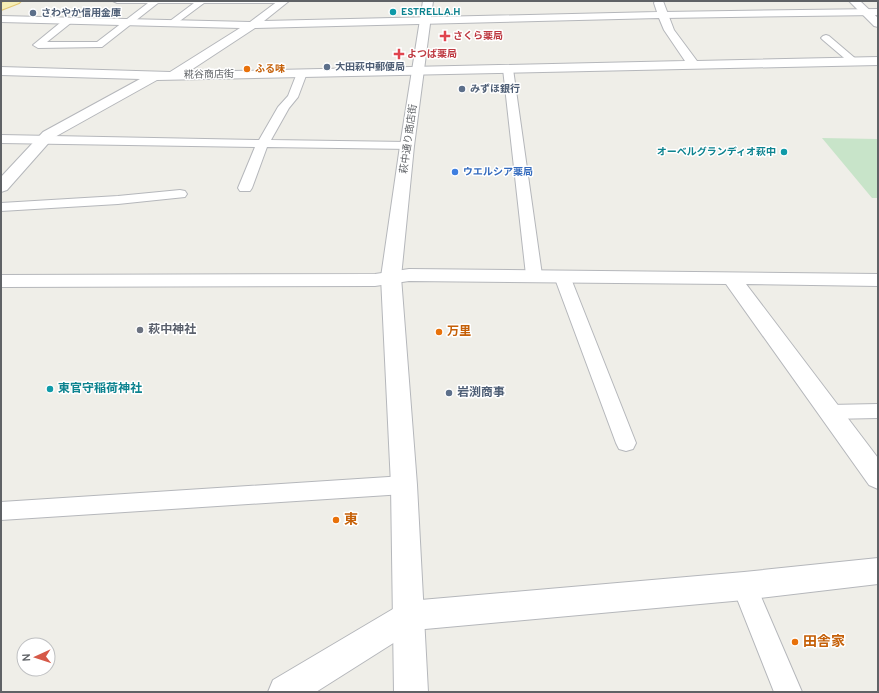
<svg xmlns="http://www.w3.org/2000/svg" width="879" height="693" viewBox="0 0 879 693" font-family="Overpass,'Noto Sans JP',sans-serif">
<rect width="100%" height="100%" fill="#efeee8"/>
<path fill="#c8e4c9" d="M822,138l56,1v59h-6z"/>
<g fill="none" stroke-linecap="round" stroke-linejoin="round">
<defs>
<path id="service" d="M113,1h175l-4,2h-80l-31,23 -3,-1 -1,-2 1,-2 24,-18h-36l-56,44 -64,1 -5,-3 33,-27h6l1,2 -1,2 -25,20h50l51,-39h-31z
M878,9v6l-215,3 -4,-3 4,-3z
M826,35l3,1 27,23 2,2 -2,2h-6l-27,-23 -2,-2 2,-2z
M508,66l5,3 29,206 -2,3 -6,2 -6,-2 -2,-3 -23,-206z
M302,70l5,3 -9,24 -9,11 -18,32 136,2 4,1 2,3 -2,3 -144,-2 -15,41 -2,3h-10l-2,-3 17,-41 -254,-4v-8l258,5 19,-33 10,-11 9,-23z
M180,190l5,1 2,3 -2,3 -67,7 -117,7v-8l117,-7z
M562,271l6,2 2,3 66,167 -3,6 -7,2 -7,-2 -3,-6 -62,-167 2,-3z
M878,404v14l-49,1 -7,-2 -3,-5 3,-5 7,-2z
M404,476l8,3 3,6 -3,6 -8,3 -403,26v-18z
M744,575l9,3 49,114h-28l-42,-106 3,-8z"/>
<path id="minor" d="M278,1h11l-25,20 393,-9 -3,-9 1,-2h8l11,29 23,31 181,-4v8l-721,15 -104,58 -46,52 -6,2v-15l42,-45 97,-53 -139,-4v-8l169,5 70,-44 -239,-6v-6l249,6zM659,18l5,12 21,31 -497,11 67,-44z
M409,269l469,5v12l-132,-2 132,174v31l-9,-4 -143,-201 -317,-3 -34,5 -374,1v-12l374,-1z
M878,558v26l-134,16 -330,30 -98,62h-48l5,-12 125,-74 11,-5 335,-29z"/>
<path id="tertiary" d="M423,1h10l-19,145 -13,131 16,208 11,207h-34l-3,-207 -10,-208 19,-131z
M849,1h11l18,17v9l-4,-1z"/>
<path id="primary" d="M7,1h14l-2,2 -18,7v-7z"/>
</defs>
<use href="#service" stroke="#b5b7bb" stroke-width="2"/>
<use href="#minor" stroke="#b5b7bb" stroke-width="2"/>
<use href="#tertiary" stroke="#b5b7bb" stroke-width="2"/>
<use href="#primary" stroke="#e2c66f" stroke-width="2"/>
<use href="#service" fill="#fff" fill-rule="evenodd"/>
<use href="#minor" fill="#fff" fill-rule="evenodd"/>
<use href="#tertiary" fill="#fff" fill-rule="evenodd"/>
<use href="#primary" fill="#f6eeb6" fill-rule="evenodd"/>
</g>
<g fill="#0f9aa8" stroke="#fff" stroke-width="1.5">
<circle cx="393" cy="12" r="4"/>
<circle cx="784" cy="152" r="4"/>
<circle cx="50" cy="389" r="4"/>
</g>
<g fill="#5c6f8a" stroke="#fff" stroke-width="1.5">
<circle cx="33" cy="13" r="4"/>
<circle cx="327" cy="67" r="4"/>
<circle cx="462" cy="89" r="4"/>
<circle cx="449" cy="393" r="4"/>
</g>
<g fill="#e0444e" stroke="#fff" stroke-width="1.5">
<path d="M443 30h4v4h4v4h-4v4h-4v-4h-4v-4h4z"/>
<path d="M397 48h4v4h4v4h-4v4h-4v-4h-4v-4h4z"/>
</g>
<g fill="#e8710a" stroke="#fff" stroke-width="1.5">
<circle cx="247" cy="69" r="4"/>
<circle cx="439" cy="332" r="4"/>
<circle cx="336" cy="520" r="4"/>
<circle cx="795" cy="642" r="4"/>
</g>
<circle fill="#3f7fe0" stroke="#fff" stroke-width="1.5" cx="455" cy="172" r="4"/>
<circle fill="#6b7280" stroke="#fff" stroke-width="1.5" cx="140" cy="330" r="4"/>
<g text-anchor="middle" dominant-baseline="central" stroke-width="3" stroke-linejoin="round" paint-order="stroke">
<g font-size="10" font-weight="bold" fill="#0d838f" stroke="#fff" text-anchor="start">
<text x="401" y="12">ESTRELLA.H</text>
<text x="776" y="152" text-anchor="end">オーベルグランディオ萩中</text>
</g>
<g font-size="10" font-weight="bold" fill="#4e5e75" stroke="#fff" text-anchor="start">
<text x="41" y="13">さわやか信用金庫</text>
<text x="335" y="67">大田萩中郵便局</text>
<text x="470" y="89">みずほ銀行</text>
</g>
<g font-size="10" font-weight="bold" fill="#be3a42" stroke="#fff" text-anchor="start">
<text x="453" y="36">さくら薬局</text>
<text x="407" y="54">よつば薬局</text>
</g>
<g font-size="10" font-weight="bold" fill="#c56008" stroke="#fff" text-anchor="start">
<text x="255" y="69">ふる味</text>
</g>
<g font-size="10" fill="#5f6266" stroke="#fff">
<text transform="translate(209 75) rotate(-1)">糀谷商店街</text>
<text transform="translate(409 139) rotate(-82)">萩中通り商店街</text>
</g>
<g font-size="10" font-weight="bold" fill="#366cbe" stroke="#fff" text-anchor="start">
<text x="463" y="172">ウエルシア薬局</text>
</g>
<g font-size="12" font-weight="bold" fill="#5b616d" stroke="#fff" text-anchor="start">
<text x="148" y="330">萩中神社</text>
</g>
<g font-size="12" font-weight="bold" fill="#c56008" stroke="#fff" text-anchor="start">
<text x="447" y="332">万里</text>
</g>
<g font-size="12" font-weight="bold" fill="#0d838f" stroke="#fff" text-anchor="start">
<text x="58" y="389">東官守稲荷神社</text>
</g>
<g font-size="12" font-weight="bold" fill="#4e5e75" stroke="#fff" text-anchor="start">
<text x="457" y="393">岩渕商事</text>
</g>
<g font-size="14" font-weight="bold" fill="#c56008" stroke="#fff" text-anchor="start">
<text x="344" y="520">東</text>
<text x="803" y="642">田舎家</text>
</g>
</g>
<rect width="879" height="693" fill="none" stroke="#5f6266" stroke-width="4"/>
<g transform="translate(36 657) rotate(267)"><circle r="19" fill="#ffffff" stroke="#bfc0c2"/>
<path d="M0-3L7 15L0 10L-7 15Z" fill="#d65948"/>
<text y="-6" font-size="11" font-weight="bold" text-anchor="middle" fill="#5f6266">N</text>
</g>
</svg>
